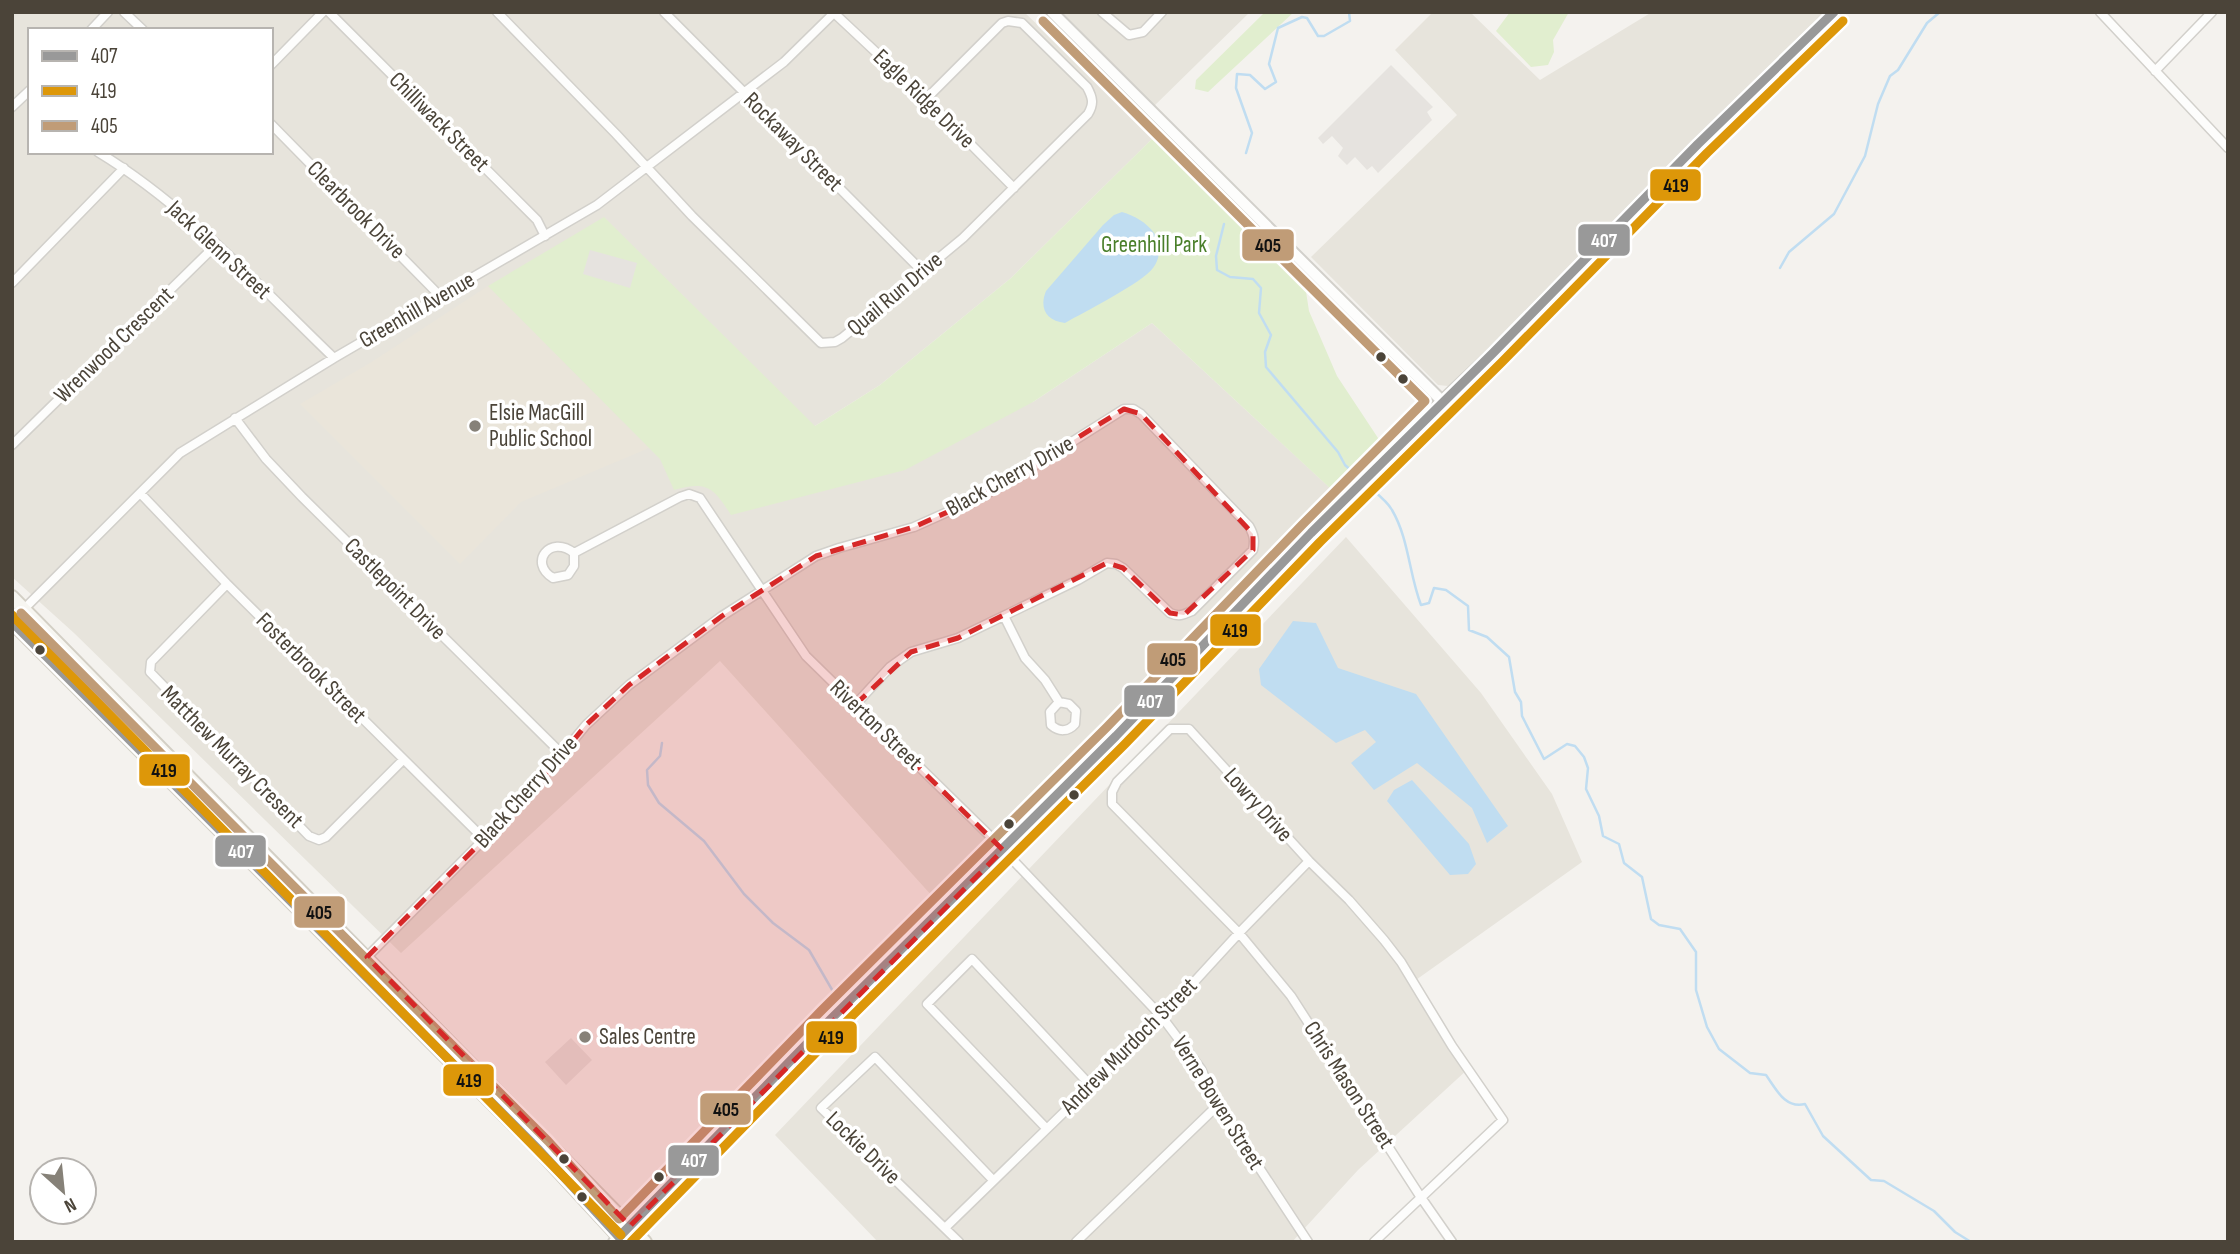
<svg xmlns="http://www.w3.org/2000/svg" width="2240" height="1254" viewBox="0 0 2240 1254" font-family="'Sofia Sans Condensed',sans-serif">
<rect width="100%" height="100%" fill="#f4f2ee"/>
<path fill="#e7e4dc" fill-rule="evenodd" d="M12,12h1012l131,124 -144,142 -131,107 -65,41 218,-24 119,-79 191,177 -401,407 -222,-246 -319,292 -327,-320 -62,-56zM30,30h241v122h-241z
M1045,12h205l-100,98z
M1433,12h37l70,68 112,-68h182l-341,341 -45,33 -10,-1 -127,-128 146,-142 -62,-65z
M1346,537l135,156 71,101 30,68 -169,120 55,87 -110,101 -66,72h-414l-103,-107z"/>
<path fill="#eae5da" d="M488,286l161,162 -128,54 -61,62 -160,-160 70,-41z"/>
<path fill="#e1eecf" d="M1265,12h29l-86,80 -13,-3 1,-9z
M1510,12h59l-16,28 1,12 -6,13 -17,2 -35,-36z
M1155,136l150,149 4,26 28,65 43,65 -48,49 -180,-167 -119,79 -128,68 -174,45c-18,-28 -24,-34 -57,-25l-14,-31 -172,-173 116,-69 211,209 65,-41 131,-107z"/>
<path fill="#e6e3df" d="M1391,65l42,42 -6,5 5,8 -54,53 -6,-7 -5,4 -12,-13 -8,8 -9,-9 5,-8 -11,-12 -9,8 -5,-6z
M590,250l47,13 -7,25 -47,-14z
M571,1038l21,22 -26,25 -21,-23z"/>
<path fill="#c0ddf1" d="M1122,212c13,4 24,10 32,21 7,10 7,25 -1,35 -11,15 -69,44 -88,55 -19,-2 -26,-15 -19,-32l57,-66 11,-10z
M1293,621l23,2 22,45 78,26 92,132 -21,17 -15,-35 -55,-45 -43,27 -23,-27 25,-21 -11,-12 -29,13 -75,-58 -2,-16z
M1412,780l57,64 7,20 -8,10 -18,1 -63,-74 7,-11z"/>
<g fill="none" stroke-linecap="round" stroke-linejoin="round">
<path stroke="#c0ddf1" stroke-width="2.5" d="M1246,153l6,-20 -16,-45 1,-14 13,1 15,14 11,-7 -7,-18 9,-36 24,-11 5,1 11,18h6l26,-15 -1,-9
M1224,224l-8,32 1,14 13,7 23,2 8,9 -2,25 12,22 -6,17 1,15 72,85 7,13 11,10
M1780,268l9,-16 45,-38 31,-58 13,-52 12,-28 8,-6 29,-47 13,-11
M1368,486c8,7 19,15 24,24 17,29 17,64 29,95l8,-2 5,-15 12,2 22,16 1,24 18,7 22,20 6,35 6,10 1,14 22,43 23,-15 8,2 9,11 4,11 -2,21 13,27 4,20 16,8 5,19 18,14 9,42 8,6 21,4 16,23v38l11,37 12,22 31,24 16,2c10,14 19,34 39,29l18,32 48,44 13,1 50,30 21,21 16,10
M662,743l-2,13 -13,14 1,15 11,18 45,38 40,53 29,29 36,27 29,50"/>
<defs>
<path id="minor" d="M124,12l19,18
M329,12l208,208 8,16
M497,12l119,122 76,82 129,127 14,-1 7,-4 121,-100 125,-124c6,-10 5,-16 -1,-27l-65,-64 -14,-2 -6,2 -76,76
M664,12l258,259
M833,12l93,87 88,89
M1102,12l27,23 14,-3 19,-20
M2100,12l128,136
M91,30l17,-18
M271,65l52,-53
M2155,71l57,-59
M12,107l18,-17
M271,124l169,172
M98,152c89,54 161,134 236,206
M12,283l112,-115
M235,418l31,41 36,38 260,257
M12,445l204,-200
M141,494l86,90 257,255
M574,553v13l-6,9 -15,3c-25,-15 -3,-44 21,-25l106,-56 9,-3 11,4 106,158 185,181 171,180 39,52 17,36 90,137
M227,584l-76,78 -1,10 159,164 10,4 7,-3 77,-77
M1004,616l21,42 20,22 14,22 -9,10 1,13c8,7 17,7 24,-1l1,-13 -7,-7 -10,-2
M12,621l168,-168 154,-95 263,-153 187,-143 51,-50
M367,957l161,-162 58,-70 43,-40 93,-69 94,-60 23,-8 75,-21 67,-30 29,-16 114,-72h9l8,5 108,112c5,9 6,14 4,24l-61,61c-9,4 -13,6 -22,2l-47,-45 -7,-4 -9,-1 -29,17 -120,58 -47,14 -21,15 -35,38
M1046,1128l-119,-124 45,-45 120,128
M946,1227l216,-210 77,-84 70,-72
M959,1242l-138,-134 54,-51 118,123
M1076,1242l142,-137
M1374,1242l129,-122 -51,-74 -51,-84 -17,-22 -35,-40 -40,-39 -120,-132h-19l-53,53 -5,10v12l127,129 52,63 129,200 32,46"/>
<path id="tertiary" d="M1052,12l390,389
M614,1242l216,-222 286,-284 195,-203 131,-132 51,-48 205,-209 136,-132"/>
<path id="secondary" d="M12,597l633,645
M12,622l527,528 85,92"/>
</defs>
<use href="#minor" stroke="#d2d0cb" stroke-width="11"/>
<use href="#tertiary" stroke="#d2d0cb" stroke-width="14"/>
<use href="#secondary" stroke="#d3cfc5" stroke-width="16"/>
<use href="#minor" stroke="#fdfdfc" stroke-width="8"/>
<use href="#tertiary" stroke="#fdfdfc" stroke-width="10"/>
<use href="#secondary" stroke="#f7f6f1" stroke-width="12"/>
<defs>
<path id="bus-1" d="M12,622l527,528 80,87 211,-217 286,-284 195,-203 182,-180 205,-209 136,-132"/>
<path id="bus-2" d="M12,615l609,620
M631,1242l208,-213 286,-285 195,-202 182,-180 205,-209 136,-132"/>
<path id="bus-3" d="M21,613l527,528 71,78 202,-208 286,-284 195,-202 123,-124 -382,-380"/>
</defs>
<use href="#bus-1" stroke="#fff" stroke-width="14"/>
<use href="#bus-2" stroke="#fff" stroke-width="14"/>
<use href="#bus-3" stroke="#fff" stroke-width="14"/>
<use href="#bus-1" stroke="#999" stroke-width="9"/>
<use href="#bus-2" stroke="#dd9709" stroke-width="9"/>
<use href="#bus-3" stroke="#c09c77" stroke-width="9"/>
</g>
<path fill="#d62828" fill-opacity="0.2" stroke="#d62828" stroke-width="5" stroke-dasharray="14 9" stroke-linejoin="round" d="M1124,409l17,5 112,120v16l-69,65 -14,-2 -47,-45 -16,-5 -149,75 -47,14 -56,53 148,145 -373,376 -263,-269 161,-162 58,-70 43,-40 93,-69 94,-60 98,-29 67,-30z"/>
<g fill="#4b4439" stroke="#fff" stroke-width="2.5">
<circle cx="1381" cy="357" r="6"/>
<circle cx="1403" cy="379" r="6"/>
<circle cx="40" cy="650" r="6"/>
<circle cx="1074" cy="795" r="6"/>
<circle cx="1009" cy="824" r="6"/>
<circle cx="564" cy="1159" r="6"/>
<circle cx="659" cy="1177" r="6"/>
<circle cx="582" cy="1197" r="6"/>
</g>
<g fill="#868178" stroke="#fff" stroke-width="2.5">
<circle cx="475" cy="426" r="7"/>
<circle cx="585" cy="1037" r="7"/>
</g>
<g text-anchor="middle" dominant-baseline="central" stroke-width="7" stroke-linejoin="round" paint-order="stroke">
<g font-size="23" fill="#4b4439" stroke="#fff">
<text transform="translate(924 99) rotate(44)">Eagle Ridge Drive</text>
<text transform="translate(439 122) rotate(45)">Chilliwack Street</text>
<text transform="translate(793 142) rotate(45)">Rockaway Street</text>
<text transform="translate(356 210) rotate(45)">Clearbrook Drive</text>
<text transform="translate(219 250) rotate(43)">Jack Glenn Street</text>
<text transform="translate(895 294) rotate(-40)">Quail Run Drive</text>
<text transform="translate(417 310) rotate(-30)">Greenhill Avenue</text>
<text transform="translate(114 345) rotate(-44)">Wrenwood Crescent</text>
<text transform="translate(1010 476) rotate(-29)">Black Cherry Drive</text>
<text transform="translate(395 589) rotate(45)">Castlepoint Drive</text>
<text transform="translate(311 668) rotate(45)">Fosterbrook Street</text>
<text transform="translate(876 725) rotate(44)">Riverton Street</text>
<text transform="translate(232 757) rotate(45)">Matthew Murray Cresent</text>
<text transform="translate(526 792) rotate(-48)">Black Cherry Drive</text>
<text transform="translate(1258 805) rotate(48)">Lowry Drive</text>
<text transform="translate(1129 1046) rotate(-45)">Andrew Murdoch Street</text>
<text transform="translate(1349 1085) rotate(57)">Chris Mason Street</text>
<text transform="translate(1218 1103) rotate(58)">Verne Bowen Street</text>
<text transform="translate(863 1148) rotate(44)">Lockie Drive</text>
</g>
<g font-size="23" fill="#4a7f2a" stroke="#fff">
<text x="1154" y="245">Greenhill Park</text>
</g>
<g font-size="23" fill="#4b4439" stroke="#fff" text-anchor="start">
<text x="489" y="413">Elsie MacGill<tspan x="489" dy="26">Public School</tspan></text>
<text x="599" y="1037">Sales Centre</text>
</g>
</g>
<g stroke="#fff" stroke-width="2.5">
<rect x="1649" y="168" width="53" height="34" rx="7" fill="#dd9709"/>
<rect x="1577" y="223" width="54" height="34" rx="7" fill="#999"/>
<rect x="1241" y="228" width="54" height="34" rx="7" fill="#c09c77"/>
<rect x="1209" y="613" width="53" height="34" rx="7" fill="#dd9709"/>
<rect x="1146" y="642" width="53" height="34" rx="7" fill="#c09c77"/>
<rect x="1123" y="684" width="53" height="34" rx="7" fill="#999"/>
<rect x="138" y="753" width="53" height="34" rx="7" fill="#dd9709"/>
<rect x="214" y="834" width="53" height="34" rx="7" fill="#999"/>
<rect x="293" y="895" width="53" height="34" rx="7" fill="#c09c77"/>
<rect x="805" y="1020" width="53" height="34" rx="7" fill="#dd9709"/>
<rect x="442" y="1063" width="53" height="34" rx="7" fill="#dd9709"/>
<rect x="699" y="1092" width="53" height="34" rx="7" fill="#c09c77"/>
<rect x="667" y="1144" width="53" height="33" rx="7" fill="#999"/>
</g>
<g font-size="19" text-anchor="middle" font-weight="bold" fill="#fff">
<text x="1604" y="247">407</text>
<text x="1150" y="708">407</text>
<text x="241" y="858">407</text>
<text x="694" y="1167">407</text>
</g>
<g font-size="19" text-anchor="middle" font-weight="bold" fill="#111">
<text x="1676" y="192">419</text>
<text x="1268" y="252">405</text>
<text x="1235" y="637">419</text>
<text x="1173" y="666">405</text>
<text x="164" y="777">419</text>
<text x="319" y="919">405</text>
<text x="831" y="1044">419</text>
<text x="469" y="1087">419</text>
<text x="726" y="1116">405</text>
</g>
<rect width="2240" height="1254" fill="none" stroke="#4b4439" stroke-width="28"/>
<rect x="28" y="28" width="245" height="126" fill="#ffffff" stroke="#b7b4b0" stroke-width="2"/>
<rect x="42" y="51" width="35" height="10" fill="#999999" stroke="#b7b4b0" stroke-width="2"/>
<text x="91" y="63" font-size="21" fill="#4b4439">407</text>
<rect x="42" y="86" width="35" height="10" fill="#dd9709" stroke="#b7b4b0" stroke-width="2"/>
<text x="91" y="98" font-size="21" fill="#4b4439">419</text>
<rect x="42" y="121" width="35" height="10" fill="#c09c77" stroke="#b7b4b0" stroke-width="2"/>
<text x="91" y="133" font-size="21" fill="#4b4439">405</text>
<g transform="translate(63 1191) rotate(153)"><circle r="33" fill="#ffffff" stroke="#b7b4b0" stroke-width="2"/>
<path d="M0-5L12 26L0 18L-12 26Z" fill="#868178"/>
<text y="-10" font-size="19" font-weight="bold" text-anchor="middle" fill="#4b4439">N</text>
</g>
</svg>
